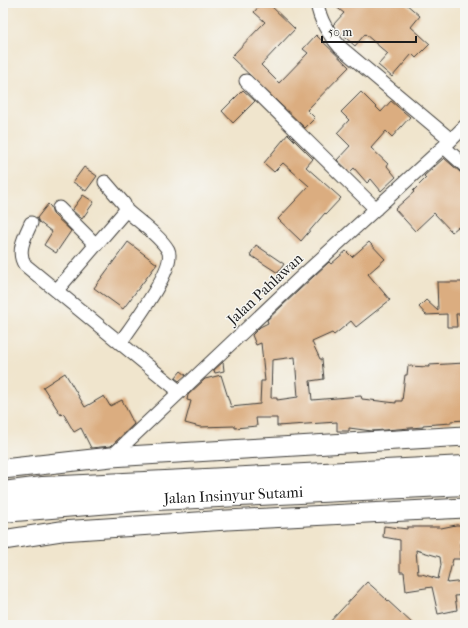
<svg xmlns="http://www.w3.org/2000/svg" width="468" height="628" viewBox="0 0 468 628" font-family="'IM FELL French Canon',serif">
<rect width="100%" height="100%" fill="#f6f6f2"/>
<filter id="ink" filterUnits="userSpaceOnUse"><feTurbulence type="fractalNoise" baseFrequency=".025" numOctaves="2"/><feDisplacementMap in="SourceGraphic" scale="8" xChannelSelector="R" yChannelSelector="G"/><feConvolveMatrix kernelMatrix="1 2 1 2 8 2 1 2 1" color-interpolation-filters="sRGB"/></filter>
<filter id="wash" filterUnits="userSpaceOnUse"><feTurbulence type="fractalNoise" baseFrequency=".012" numOctaves="4" result="noise"/><feDisplacementMap in="SourceGraphic" scale="16" xChannelSelector="R" yChannelSelector="G"/><feGaussianBlur stdDeviation="0.9" result="paint"/><feColorMatrix in="noise" values="0 0 0 0 0 0 0 0 0 0 0 0 0 0 0 0 0 1.4 0 .05"/><feComposite in="paint" operator="in"/></filter>
<g filter="url(#wash)">
<rect width="100%" height="100%" fill="#f0e5cd"/>
<g id="blocks">
<path fill="#dbad80" fill-rule="evenodd" d="M262,3h6l27,26 -34,36 18,18 29,-30 -5,-4 13,-14 33,32 -42,43 8,8 -10,10 -74,-71 34,-35 -11,-10z
M331,3h74l15,13 -9,11 19,17 -14,14 -4,-4 -20,23 -14,-12 10,-11 -23,-20 -10,12 -18,-16 -4,-5 11,-12z
M243,90l12,11 -22,22 -11,-12z
M361,92l20,20 10,-11 19,16 -18,20 -6,-6 -15,17 17,16 -1,2 9,11 -15,14 -10,-12 -4,4 -13,-15 -4,4 -13,-12 13,-14 -13,-13 12,-13 -8,-8z
M288,134l25,25 -7,8 35,31 -15,16 -1,-1 -24,28 -23,-22 31,-33 -26,-23 -9,9 -10,-9z
M444,158l16,14 5,2v61l-7,-8 -6,5 -18,-19 -19,18 -20,-22 19,-17 -1,-1 13,-13 -2,-2z
M84,167l13,9 -11,15 -13,-9z
M83,195l11,7 -12,17 -10,-9z
M48,204l3,3 2,7 18,17 -15,22 -12,-8 8,-13 -13,-10 -2,-4z
M128,242l29,22 -34,45 -29,-21z
M369,242l16,17 -17,15 22,26 -34,27 -5,-6 -17,14 -2,-2 -20,9 8,17h2l2,20 -14,2 2,19 49,-4 1,3 34,4v-2h6l3,-26h2l1,-9 21,1v-2l36,-2v57l-14,1v2l-28,2v2l-51,4 -23,-3v3h-12v-9l-60,4v-8h-21l1,8 -22,2v-2l-35,1 -15,-4 6,-22 -4,-1 1,-5 17,-16 16,-4 10,32 29,-3 1,-23h4l-4,-38 -5,2 -4,-10 8,-8 8,-4 -1,-3 62,-58 2,2 15,-13 6,6zM295,357l3,40 -21,3v-2h-6l1,-38z
M256,245l28,19 -6,9 -28,-18z
M437,282h28v25h-4v7h-5l1,13h-10v-13l-21,1 -7,-8 7,-7 12,11z
M223,362l1,9 -9,2 -1,-3z
M181,371l5,4 -7,6 -4,-3z
M65,373l20,34 19,-11 6,10 12,-6 12,24 -23,22 -20,2 -10,-20 -7,4 -11,-19 -2,2 -7,-11 -11,-17z
M456,525h9v18h-5l1,16h-8l-6,24 18,-2v14l-10,1 2,14 -19,4 -6,-27 -26,4 -2,-19h-4v-32l-17,-3 1,-11 23,3v-2h33l1,1zM416,550l24,7 1,8 -3,14 -16,-5h-4z
M367,582l6,5 41,38h-87z"/>
</g>
</g>
<g filter="url(#ink)">
<use href="#blocks" fill-opacity="0" stroke="#3c3a37" stroke-width="1"/>
<g fill="none" stroke-linecap="round" stroke-linejoin="round">
<defs>
<path id="street" d="M246,81l130,128
M451,140l14,-14
M444,147l21,19
M59,208l36,36
M31,223c-6,13 -15,29 -6,42l155,127
M57,290l69,-80 -2,-6 -19,-22
M120,343c11,-16 57,-76 48,-93 -8,-14 -30,-29 -42,-40
M111,457l187,-177 153,-140 -111,-93c-12,-14 -20,-26 -23,-44"/>
<path id="secondary" d="M3,469l108,-12 354,-21
M3,540l58,-9 166,-11 238,-12"/>
<g id="highway">
<path d="M3,493l40,-5 422,-21"/>
<path id="s1" d="M3,511l132,-11 330,-16"/>
</g>
</defs>
<use href="#street" stroke="#3c3a37" stroke-width="15"/>
<use href="#secondary" stroke="#3c3a37" stroke-width="21"/>
<use href="#highway" stroke="#3c3a37" stroke-width="24"/>
<use href="#street" stroke="#fff" stroke-width="13"/>
<use href="#secondary" stroke="#fff" stroke-width="19"/>
<use href="#highway" stroke="#fff" stroke-width="22"/>
</g>
</g>
<g text-anchor="middle" dominant-baseline="central" stroke-width="3" stroke-linejoin="round" paint-order="stroke">
<g font-size="15" fill="#1c1c1c" stroke="#f6f6f2">
<text transform="translate(265 289) rotate(-43)">Jalan Pahlawan</text>
<text stroke="none"><textPath href="#s1" startOffset="231">Jalan Insinyur Sutami</textPath></text>
</g>
</g>
<rect width="468" height="628" fill="none" stroke="#f6f6f2" stroke-width="16"/>
<path d="M322 36v6h94v-6" fill="none" stroke="#1c1c1c" stroke-width="2"/>
<text x="328" y="36" font-size="12" fill="#1c1c1c" stroke="#f6f6f2" stroke-width="3" paint-order="stroke">50 m</text>
</svg>
